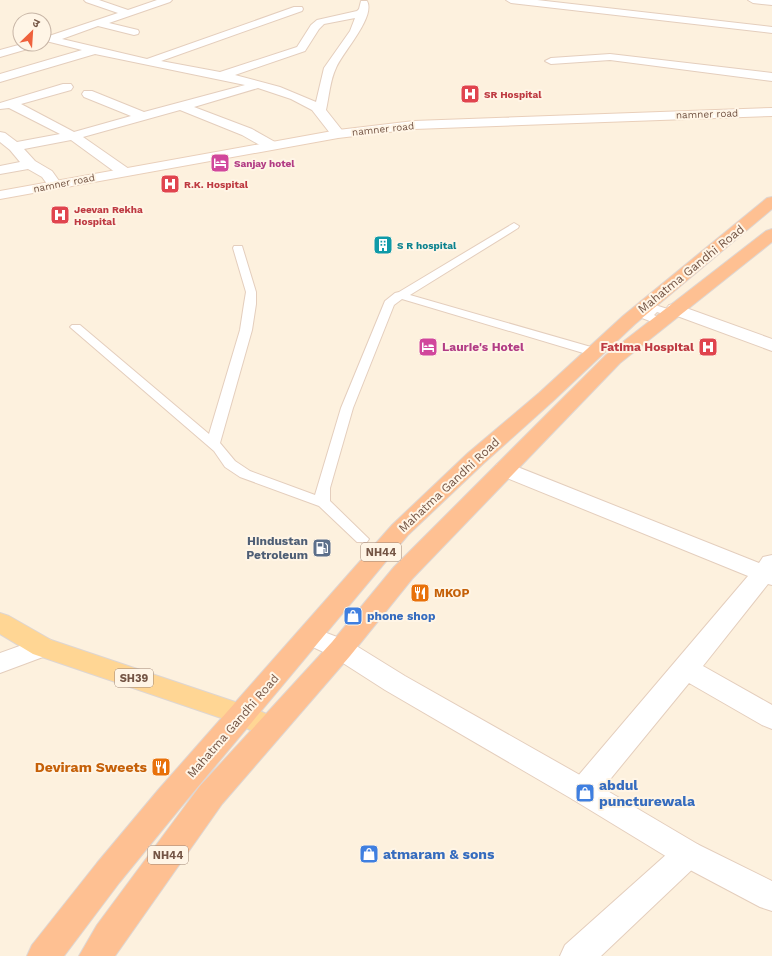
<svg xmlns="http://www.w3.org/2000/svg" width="772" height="956" viewBox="0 0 772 956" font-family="'Work Sans','Noto Sans Devanagari',sans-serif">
<rect width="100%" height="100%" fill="#fdf1de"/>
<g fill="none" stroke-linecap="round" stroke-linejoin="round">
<defs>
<path id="service" d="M514,223l5,3 -1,2 -108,67 188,54 2,3 -6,4 -4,-1 -188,-56 -8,6 -41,103 -23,80v13l39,38 -2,3h-10l-38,-36 -79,-29 -15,-10 -11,-16 -144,-124 2,-2h8l129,109 31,-104 4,-26 2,-12 -13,-44 1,-2h8l14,46v12l-4,26 -32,113 15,18 15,10 65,24 26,-87 44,-107 10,-8 4,-1z
M655,305l19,6 2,2 -6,3 -13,-4 -3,3 12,7 -6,3 -18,-7 -2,-2c4,-5 9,-10 15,-11z"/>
<path id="minor" d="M84,0h15l29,10 29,-10h15l-2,2 -61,21 29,7 1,2 -1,2 -4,1 -36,-9 -36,13 85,20 147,-52h8l1,2 -1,2 -141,50 59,11 77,-25 14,-22 6,-5 40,-9 2,-2 2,-8h6c9,16 -25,52 -31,67 -6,12 -7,29 -10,42l19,24 -2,3h-10l-21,-27 -21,-11 -33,-11 -64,19 58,22 23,13 2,3 -2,3h-10l-23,-13 -62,-25 -97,27 46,32 2,3 -2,3h-10l-48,-35 -47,9 11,12 17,10 10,14 -2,3h-10l-8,-11 -14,-8 -28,5v-8l20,-4 -10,-12 -10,-8v-10l5,1 12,9 43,-8 -51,-26 -9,1v-6l63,-19h8l2,3 -2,3 -50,14 53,28 57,-16 -47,-19 -2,-3 2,-3h8l52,21 101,-27 -150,-31 -95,28v-8l82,-24 -36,-9 -1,-2 1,-2 72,-24 -32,-11zM355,18l-5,13 -26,37 -8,34 -36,-15 -45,-12 70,-24 14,-22 5,-5z
M506,0h31l235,27v6l-261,-30z
M748,0h24v5l-19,-2z
M22,44h17l-1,2 -38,11v-7z
M610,54l162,19v8l-162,-21 -59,4 -6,-3 6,-3z
M675,304l97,35v12l-103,-38 -3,-4 3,-4z
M505,462l254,101 4,-6 9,-2v30l-4,-1 -65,82 69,39v24l-10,-4 -73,-42 -95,116 -11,4 -11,-4 -4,-8 4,-8 176,-207 -251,-102 -3,-5 3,-5z
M42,638l9,2 4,7 -4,7 -51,19v-20z
M688,841l11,4 5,9 -5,9 -98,93h-41l5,-11 112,-100z"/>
<path id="tertiary" d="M311,627l39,15 55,34 189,107 105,62 73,36v30l-12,-4 -83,-44 -105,-64 -187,-109 -53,-34 -30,-14 -4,-6 4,-6z"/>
<path id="secondary" d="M772,108v8l-358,13 -76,9 -338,61v-8l338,-61 76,-9z"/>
<path id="primary" d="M0,613l9,3 42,24 202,68 27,12 4,8 -4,8 -10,3 -37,-17 -200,-68 -33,-20z"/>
<path id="trunk" d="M772,197v12l-137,115 -82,77 -69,62 -76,72 -227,272 -62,76 -55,73h-37l5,-11 65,-82 62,-74 233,-264 76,-72 71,-60 84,-77 144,-118z
M772,229v13l-152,121 -208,216 -62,77 -128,148 -107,152h-36l18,-31 103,-139 132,-144 62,-75 212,-212 160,-124z"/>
</defs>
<use href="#service" stroke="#e4cebd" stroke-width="2"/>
<use href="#minor" stroke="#e4cebd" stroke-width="2"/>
<use href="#tertiary" stroke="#e4cebd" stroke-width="2"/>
<use href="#secondary" stroke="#e9cfba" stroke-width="2"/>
<use href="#primary" stroke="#ded6d2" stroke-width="2"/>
<use href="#trunk" stroke="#ded6d2" stroke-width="2"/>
<use href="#service" fill="#fff" fill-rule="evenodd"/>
<use href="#minor" fill="#fff" fill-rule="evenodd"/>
<use href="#tertiary" fill="#fff" fill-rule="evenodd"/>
<use href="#secondary" fill="#fff" fill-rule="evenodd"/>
<use href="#primary" fill="#ffd694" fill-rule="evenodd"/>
<use href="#trunk" fill="#fec092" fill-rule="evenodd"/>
</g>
<defs>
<symbol id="hospital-square" viewBox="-11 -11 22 22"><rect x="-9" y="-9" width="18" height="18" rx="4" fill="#e0444e" stroke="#fff5e6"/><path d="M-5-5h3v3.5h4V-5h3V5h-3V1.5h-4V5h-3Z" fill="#fff"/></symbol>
<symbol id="hotel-square" viewBox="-11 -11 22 22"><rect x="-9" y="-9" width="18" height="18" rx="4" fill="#d1479c" stroke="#fff5e6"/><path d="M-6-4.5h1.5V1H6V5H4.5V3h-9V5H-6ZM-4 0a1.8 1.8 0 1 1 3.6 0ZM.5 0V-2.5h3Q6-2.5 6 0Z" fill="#fff"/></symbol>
<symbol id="building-square" viewBox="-11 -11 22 22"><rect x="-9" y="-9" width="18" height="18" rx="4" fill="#0f9aa8" stroke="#fff5e6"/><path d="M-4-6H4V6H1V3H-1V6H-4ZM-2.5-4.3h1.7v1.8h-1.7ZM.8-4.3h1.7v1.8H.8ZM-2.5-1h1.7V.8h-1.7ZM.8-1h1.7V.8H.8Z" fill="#fff"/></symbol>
<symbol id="fuel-square" viewBox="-11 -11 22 22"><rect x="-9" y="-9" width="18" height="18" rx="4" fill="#5c6f8a" stroke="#fff5e6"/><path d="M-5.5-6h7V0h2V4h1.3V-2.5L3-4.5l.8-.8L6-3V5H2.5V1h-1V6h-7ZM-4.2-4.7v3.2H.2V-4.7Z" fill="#fff"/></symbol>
<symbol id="restaurant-square" viewBox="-11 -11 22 22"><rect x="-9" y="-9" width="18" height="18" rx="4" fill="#e8710a" stroke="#fff5e6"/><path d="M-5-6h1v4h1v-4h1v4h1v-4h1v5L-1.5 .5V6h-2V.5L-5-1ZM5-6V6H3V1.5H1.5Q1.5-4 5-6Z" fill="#fff"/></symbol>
<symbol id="shop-square" viewBox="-11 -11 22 22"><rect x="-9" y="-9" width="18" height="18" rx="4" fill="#3f7fe0" stroke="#fff5e6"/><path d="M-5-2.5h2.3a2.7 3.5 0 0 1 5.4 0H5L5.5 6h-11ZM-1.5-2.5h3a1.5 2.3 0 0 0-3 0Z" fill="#fff"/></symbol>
</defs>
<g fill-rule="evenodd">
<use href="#hospital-square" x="459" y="83" width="22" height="22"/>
<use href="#hotel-square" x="209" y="152" width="22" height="22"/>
<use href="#hospital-square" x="159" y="173" width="22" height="22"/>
<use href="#hospital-square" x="49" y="204" width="22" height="22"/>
<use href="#building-square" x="372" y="234" width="22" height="22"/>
<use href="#hotel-square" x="417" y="336" width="22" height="22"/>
<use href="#hospital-square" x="697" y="336" width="22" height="22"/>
<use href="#fuel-square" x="311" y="537" width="22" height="22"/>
<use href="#restaurant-square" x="409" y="582" width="22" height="22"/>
<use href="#shop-square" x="342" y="605" width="22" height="22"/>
<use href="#restaurant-square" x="150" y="756" width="22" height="22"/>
<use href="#shop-square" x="574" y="782" width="22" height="22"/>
<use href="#shop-square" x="358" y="843" width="22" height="22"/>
</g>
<g text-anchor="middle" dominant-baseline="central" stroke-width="4" stroke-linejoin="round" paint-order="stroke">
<g font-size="10" font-weight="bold" fill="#be3a42" stroke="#fff5e6" text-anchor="start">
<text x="484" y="94">SR Hospital</text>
<text x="184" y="184">R.K. Hospital</text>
<text x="74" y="209">Jeevan Rekha<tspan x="74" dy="12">Hospital</tspan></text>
</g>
<g font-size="10" fill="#745545" stroke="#fff5e6">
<text transform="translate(707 114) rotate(-2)">namner road</text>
<text transform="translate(383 129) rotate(-6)">namner road</text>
<text transform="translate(64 183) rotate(-11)">namner road</text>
</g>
<g font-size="10" font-weight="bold" fill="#b23c85" stroke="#fff5e6" text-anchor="start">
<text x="234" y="163">Sanjay hotel</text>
</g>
<g font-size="10" font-weight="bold" fill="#0d838f" stroke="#fff5e6" text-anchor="start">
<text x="397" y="245">S R hospital</text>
</g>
<g fill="#fff5e6" stroke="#9e8575" stroke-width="1">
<rect x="361" y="543" width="40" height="18" rx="3"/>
<rect x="115" y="669" width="38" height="18" rx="3"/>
<rect x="148" y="846" width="40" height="18" rx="3"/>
</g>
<g font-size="11" font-weight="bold" fill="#745545">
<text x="381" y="552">NH44</text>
<text x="134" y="678">SH39</text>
<text x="168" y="855">NH44</text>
</g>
<g font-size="12" fill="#745545" stroke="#fff5e6">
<text transform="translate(691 269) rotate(-39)">Mahatma Gandhi Road</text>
<text transform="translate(449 485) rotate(-43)">Mahatma Gandhi Road</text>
<text transform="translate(233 726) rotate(-49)">Mahatma Gandhi Road</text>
</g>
<g font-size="12" font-weight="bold" fill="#b23c85" stroke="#fff5e6" text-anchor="start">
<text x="442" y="347">Laurie's Hotel</text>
</g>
<g font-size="12" font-weight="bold" fill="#be3a42" stroke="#fff5e6" text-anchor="end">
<text x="694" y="347">Fatima Hospital</text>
</g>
<g font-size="12" font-weight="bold" fill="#4e5e75" stroke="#fff5e6" text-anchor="end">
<text x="308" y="541">Hindustan<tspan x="308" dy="14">Petroleum</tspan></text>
</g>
<g font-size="12" font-weight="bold" fill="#c56008" stroke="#fff5e6" text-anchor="start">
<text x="434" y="593">MKOP</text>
</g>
<g font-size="12" font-weight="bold" fill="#366cbe" stroke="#fff5e6" text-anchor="start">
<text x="367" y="616">phone shop</text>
</g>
<g font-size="14" font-weight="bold" fill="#c56008" stroke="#fff5e6" text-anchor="end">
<text x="147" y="767">Deviram Sweets</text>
</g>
<g font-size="14" font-weight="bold" fill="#366cbe" stroke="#fff5e6" text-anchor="start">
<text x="599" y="785">abdul<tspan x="599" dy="16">puncturewala</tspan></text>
<text x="383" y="854">atmaram &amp; sons</text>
</g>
</g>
<g transform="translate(32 32) rotate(25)"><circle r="19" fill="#fff5e6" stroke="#c7b5a6"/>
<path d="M0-3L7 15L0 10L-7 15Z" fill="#ef613c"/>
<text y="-6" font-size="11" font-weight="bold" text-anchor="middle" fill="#745545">उ</text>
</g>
</svg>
